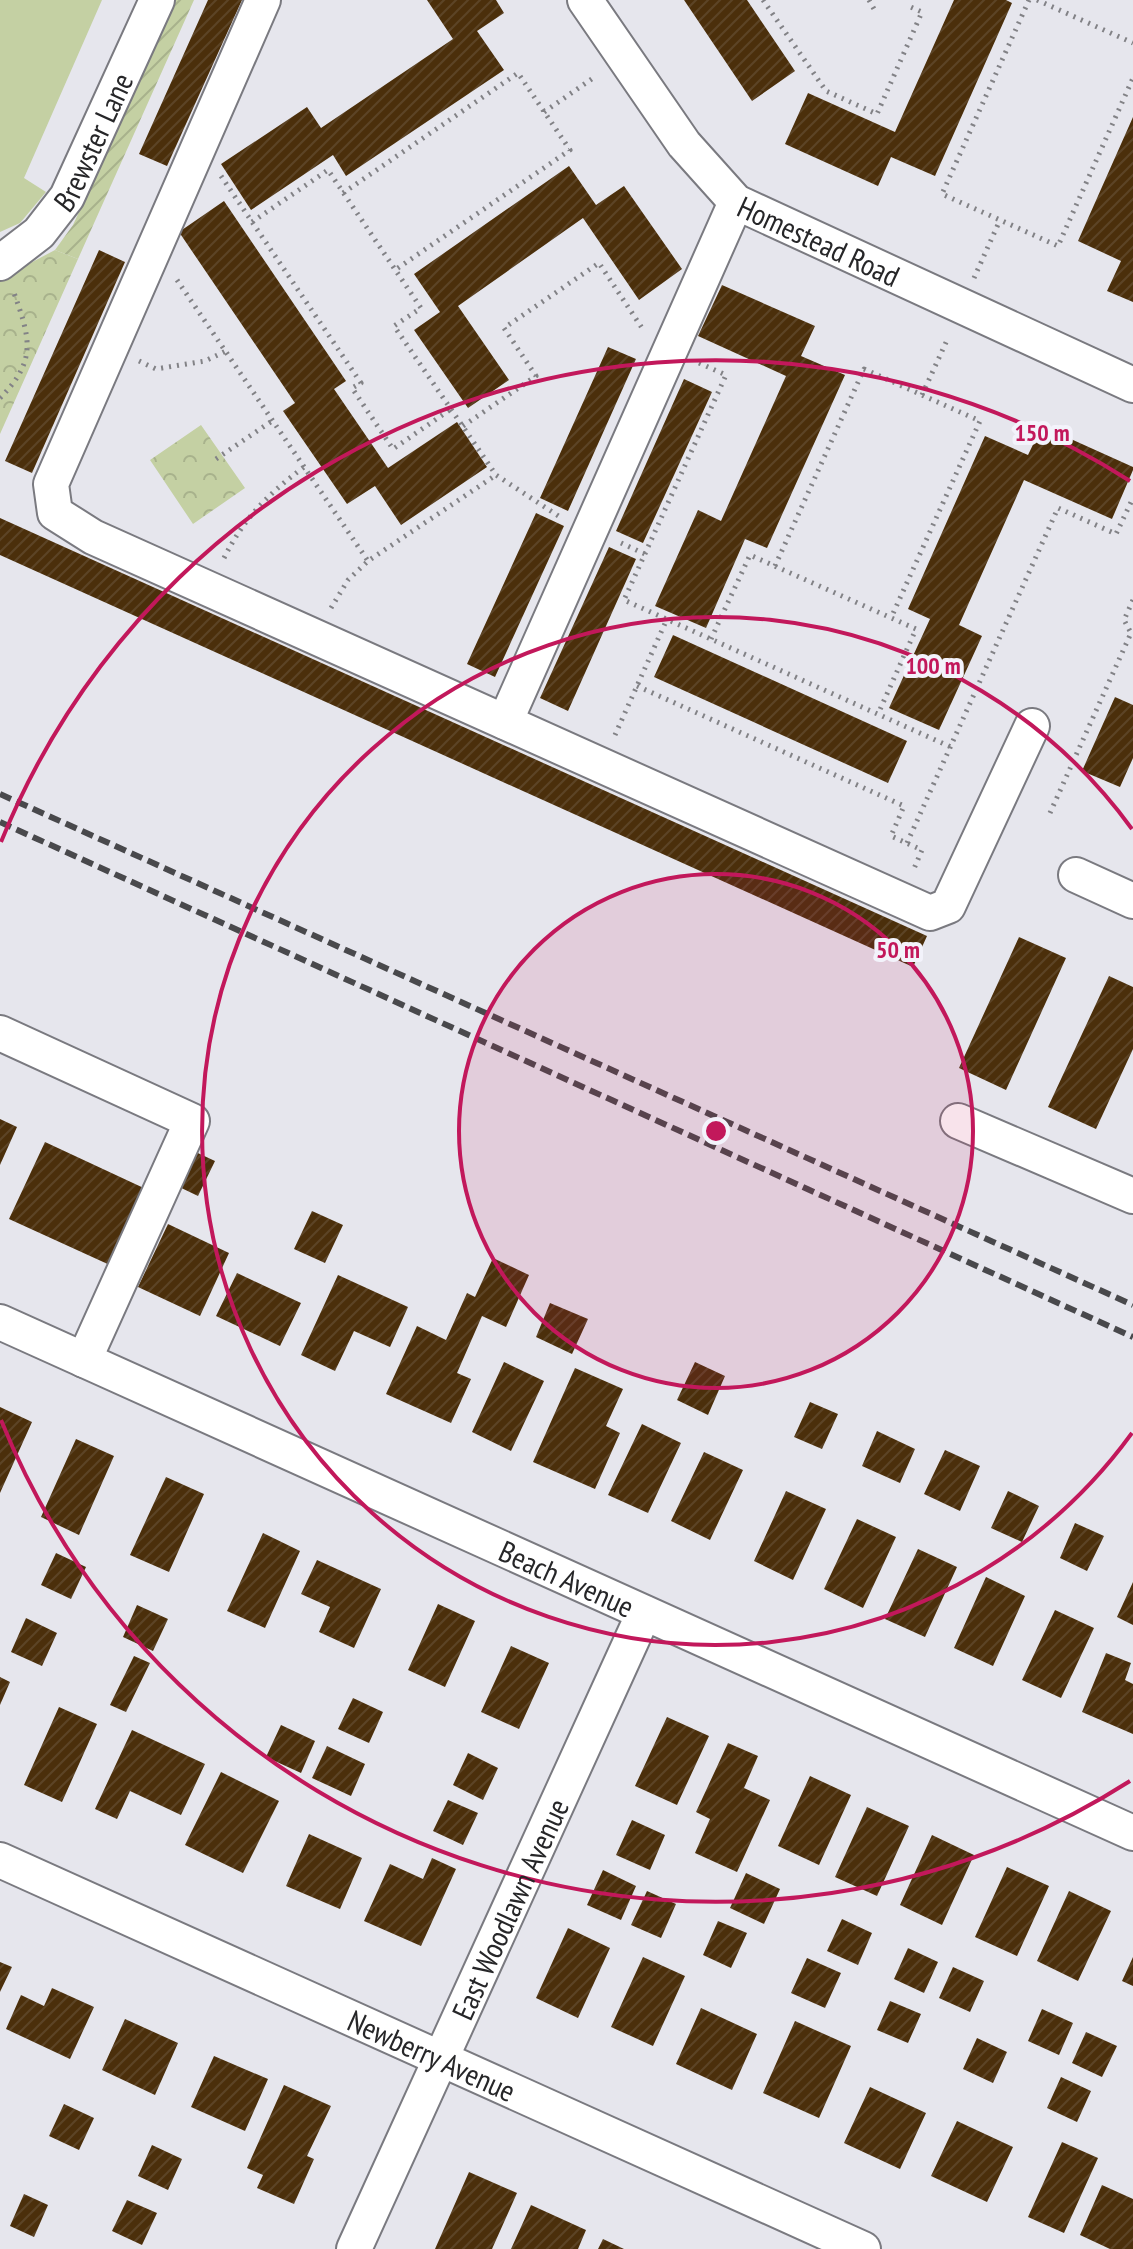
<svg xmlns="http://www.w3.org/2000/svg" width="1133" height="2249" viewBox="0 0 1133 2249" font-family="'PT Sans Narrow',sans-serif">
<defs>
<pattern id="forest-crowns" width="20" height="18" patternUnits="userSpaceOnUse" patternTransform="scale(2)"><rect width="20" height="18" fill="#c4d0a3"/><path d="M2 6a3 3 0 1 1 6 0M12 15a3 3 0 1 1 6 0" fill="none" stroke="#a8b28c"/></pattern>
<pattern id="garden-furrows" width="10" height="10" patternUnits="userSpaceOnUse" patternTransform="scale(2)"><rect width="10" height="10" fill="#c4d0a3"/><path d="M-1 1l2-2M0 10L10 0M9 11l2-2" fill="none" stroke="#a8b28c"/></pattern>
<pattern id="building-hatch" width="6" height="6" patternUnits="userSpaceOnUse" patternTransform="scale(2)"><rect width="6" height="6" fill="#4b2f0b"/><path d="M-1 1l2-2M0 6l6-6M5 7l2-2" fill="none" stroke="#5c4426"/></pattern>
</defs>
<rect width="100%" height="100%" fill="#e6e6ed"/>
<path fill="#c4d0a3" d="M0,0h102l-78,178 22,14 -26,31 -20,9z"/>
<path fill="url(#forest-crowns)" d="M55,250l23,9 -78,175v-160l19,-5z
M201,425l44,63 -52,36 -43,-64z"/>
<path fill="url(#garden-furrows)" d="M176,0h18l-116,259 -23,-9 18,-25z"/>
<path fill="url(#building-hatch)" d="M208,0h34l-75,166 -28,-12z
M427,0h69l8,13 -27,18 27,39 -158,106 -13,-21 -82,55 -30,-46 86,-57 14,21 132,-89z
M684,0h63l48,71 -43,30z
M954,0h52l6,3 -77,173 -44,-19 -13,29 -93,-42 23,-51 87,39z
M1133,117v185l-26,-11 14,-30 -43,-20z
M569,166l27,39 28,-19 58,83 -43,31 -56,-82 -125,88 51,74 -41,28 -54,-78 26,-18 -26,-38z
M224,201l122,180 -12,8 54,79 69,-46 30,45 -86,58 -26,-39 -28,18 -64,-93 12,-8 -116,-171z
M99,250l26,12 -93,211 -27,-12z
M722,285l93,41 -14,30 44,19 -78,173 -22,-9 -39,89 -51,-22 43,-96 23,11 65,-145 -88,-40z
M608,347l28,12 -68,152 -28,-13z
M684,379l28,13 -69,151 -27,-12z
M1042,426l91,41v3l-21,49 -88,-39 -65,145 23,11 -43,94 -50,-22 41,-89 -22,-10 77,-173 43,19z
M536,513l28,13 -69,151 -28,-13z
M0,518l927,418 -14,31 -913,-412z
M609,547l27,12 -68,152 -28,-13z
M673,635l234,106 -19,42 -234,-106z
M1115,697l18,8v53l-13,29 -38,-16z
M1019,937l47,21 -60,132 -47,-22z
M1109,976l24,11v62l-37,80 -48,-22z
M0,1119l17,8 -17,38z
M45,1142l103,48 -36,76 -103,-47z
M187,1148l28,13 -17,35 -27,-13z
M312,1211l31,14 -18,38 -31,-14z
M168,1224l61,29 -29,63 -62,-29z
M493,1258l36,17 -23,52 -24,-11 -25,57 14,6 -20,44 -65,-29 31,-68 29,14 21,-47 8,4z
M237,1273l64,30 -21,43 -64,-30z
M338,1275l70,32 -18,40 -36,-16 -19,40 -34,-16z
M550,1303l38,16 -16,35 -36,-17z
M504,1362l40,19 -33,70 -39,-19z
M695,1362l30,14 -17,39 -31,-15z
M575,1368l48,21 -17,37 14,7 -25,56 -62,-27z
M810,1402l28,12 -16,35 -28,-12z
M0,1407l32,15 -32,71z
M642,1424l39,19 -33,70 -40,-18z
M877,1431l38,18 -15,34 -38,-17z
M76,1439l38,17 -35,79 -38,-18z
M945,1450l35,16 -20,45 -36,-17z
M704,1452l39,18 -33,70 -39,-19z
M166,1477l38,17 -35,78 -39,-17z
M786,1491l40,18 -33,71 -39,-19z
M1008,1491l31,15 -17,36 -31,-14z
M857,1519l39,18 -33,71 -39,-19z
M1075,1523l29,13 -17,35 -27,-13z
M263,1533l37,18 -35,77 -38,-17z
M918,1549l39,18 -32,70 -40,-18z
M56,1553l30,14 -15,32 -30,-14z
M317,1560l64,29 -27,59 -35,-16 11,-25 -29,-13z
M986,1577l39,19 -32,70 -39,-18z
M1133,1582v43l-16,-8z
M438,1604l37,17 -30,66 -37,-17z
M137,1605l31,14 -15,32 -30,-14z
M1055,1610l39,18 -33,70 -39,-18z
M26,1618l31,15 -15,33 -31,-14z
M511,1646l38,17 -30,66 -38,-17z
M1106,1653l25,10 -6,17 8,4v50l-51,-22z
M134,1656l16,7 -24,49 -16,-7z
M0,1677l10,5 -10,23z
M353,1698l30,14 -14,31 -31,-14z
M59,1707l38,17 -35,78 -38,-17z
M667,1717l42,19 -32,69 -42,-19z
M281,1725l34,16 -14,32 -35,-16z
M132,1730l73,34 -24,51 -51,-24 -13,28 -22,-10z
M728,1743l30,13 -14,32 26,12 -33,72 -42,-19 15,-34 -14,-7z
M327,1746l38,18 -14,32 -39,-18z
M468,1753l30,15 -15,32 -30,-15z
M221,1772l58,29 -36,72 -58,-28z
M810,1776l41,19 -32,70 -41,-19z
M448,1800l30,13 -15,32 -30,-14z
M867,1807l42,19 -32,70 -42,-19z
M632,1820l33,15 -15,35 -34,-15z
M309,1834l53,24 -22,51 -54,-23z
M932,1835l42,20 -32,70 -42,-20z
M432,1858l24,11 -35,77 -57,-25 26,-57 33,15z
M1007,1867l42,19 -32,70 -42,-19z
M603,1870l33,16 -15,34 -34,-15z
M746,1873l34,16 -16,35 -34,-16z
M647,1891l29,13 -15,34 -30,-13z
M1069,1891l42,20 -33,70 -41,-20z
M842,1919l30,14 -14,32 -31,-14z
M718,1921l29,12 -16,35 -28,-13z
M568,1928l42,20 -32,70 -42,-20z
M908,1948l30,14 -14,31 -30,-14z
M643,1957l42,19 -32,70 -42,-19z
M1133,1957v29l-11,-5z
M807,1958l34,15 -16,35 -34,-15z
M0,1962l12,5 -12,25z
M953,1967l31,14 -14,31 -31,-14z
M52,1988l42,19 -24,52 -64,-30 15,-34 23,11z
M890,2001l31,13 -13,29 -31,-13z
M701,2008l56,26 -25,56 -56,-26z
M1042,2009l31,14 -14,32 -31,-14z
M125,2019l53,24 -23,52 -53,-25z
M795,2021l56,25 -32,72 -56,-25z
M1086,2032l31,14 -15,31 -30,-14z
M977,2038l30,14 -14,31 -30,-14z
M214,2056l54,23 -23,52 -54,-24z
M1061,2077l30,14 -14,31 -30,-14z
M284,2085l47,21 -24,50 7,3 -20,45 -37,-16 6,-13 -16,-7z
M870,2087l56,26 -26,56 -56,-26z
M64,2104l30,14 -15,32 -30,-14z
M957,2121l56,26 -26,55 -56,-26z
M1062,2142l36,16 -34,75 -36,-16z
M152,2145l30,14 -14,31 -30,-14z
M469,2172l48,21 -25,56h-57z
M1102,2185l31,14v50h-23l-30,-14z
M24,2194l24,11 -14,32 -24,-11z
M127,2200l30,13 -15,32 -30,-14z
M531,2205l55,25 -8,19h-67z
M603,2239l21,10h-26z"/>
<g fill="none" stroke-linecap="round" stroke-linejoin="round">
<defs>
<g id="minor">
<path d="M263,0l-212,484 4,29 38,24 837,376 18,-7 84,-180"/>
<path id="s1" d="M585,0l99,144 52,58 397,183"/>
<path id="s2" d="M0,263l39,-30 28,-36 90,-197"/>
<path d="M505,722l231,-520"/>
<path d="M1076,875l57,26"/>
<path d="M0,1033l192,88 -108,239"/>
<path d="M958,1121l175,75"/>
<path id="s3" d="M0,1322l1133,511"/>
<path id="s4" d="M0,1860l863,389"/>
<path id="s5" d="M354,2249l290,-636"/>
</g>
</defs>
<use href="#minor" stroke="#7a7a80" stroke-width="38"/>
<path stroke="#828286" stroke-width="5" stroke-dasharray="2 6" stroke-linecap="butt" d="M763,0l63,91 51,23 45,-102 -16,-7
M869,0l5,9
M1029,0l-87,194 116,52 75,-168
M1037,0l96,43
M544,112l52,-36
M221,176l140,207 -9,5 41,61 58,-40
M343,193l175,-120 52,77 -175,120
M252,222l76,-52 93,138 -27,18 102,149 64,42
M974,278l26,-58
M177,280l191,281
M139,361l17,8 49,-8 21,-10
M699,363l27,12 -102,225 327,147
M922,395l26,-57
M0,398c39,-39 29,-62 13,-108
M463,426l73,-50 -32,-48 95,-65 45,68
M216,459l56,-38
M621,543l24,11
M224,558c20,-40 44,-64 80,-91
M775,566l89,-197 116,52 -89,197
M331,608l17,-28 20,-19 128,-86
M711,639l39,-84 166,74 -38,85
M637,686l267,120 -13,30 31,14 -9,21
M615,735l52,-116
M1050,813l81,-180 -7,-13 9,-20
M907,843l151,-335 58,26 17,-36"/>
<use href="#minor" stroke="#fff" stroke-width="34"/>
<path stroke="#49494c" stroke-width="6" stroke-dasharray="12 6" stroke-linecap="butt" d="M0,794l1133,511
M0,822l1133,515"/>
</g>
<circle cx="716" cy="1131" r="257" fill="#c2185b" fill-opacity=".12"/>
<g fill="none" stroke="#c2185b" stroke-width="4">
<circle cx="716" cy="1131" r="257"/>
<path d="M1132 1433A514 514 0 1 1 1132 829"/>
<path d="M1130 1781A771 771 0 0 1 1 1420M1 842A771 771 0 0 1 1130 481"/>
</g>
<g text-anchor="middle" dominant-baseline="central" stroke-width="8" stroke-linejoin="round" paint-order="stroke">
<g font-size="30" fill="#262628" stroke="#f3f3fb">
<text stroke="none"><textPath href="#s2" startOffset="156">Brewster Lane</textPath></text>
<text stroke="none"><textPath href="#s1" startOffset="344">Homestead Road</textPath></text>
<text stroke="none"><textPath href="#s3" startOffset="622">Beach Avenue</textPath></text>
<text stroke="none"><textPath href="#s5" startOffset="374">East Woodlawn Avenue</textPath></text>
<text stroke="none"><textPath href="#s4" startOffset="474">Newberry Avenue</textPath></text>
</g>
</g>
<circle cx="716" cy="1131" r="12" fill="#c2185b" stroke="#f3f3fb" stroke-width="4"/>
<g font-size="24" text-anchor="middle" font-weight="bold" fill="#c2185b" stroke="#f3f3fb" stroke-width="8" stroke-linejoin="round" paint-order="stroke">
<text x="1042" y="441">150 m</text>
<text x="933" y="674">100 m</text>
<text x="898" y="958">50 m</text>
</g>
</svg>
